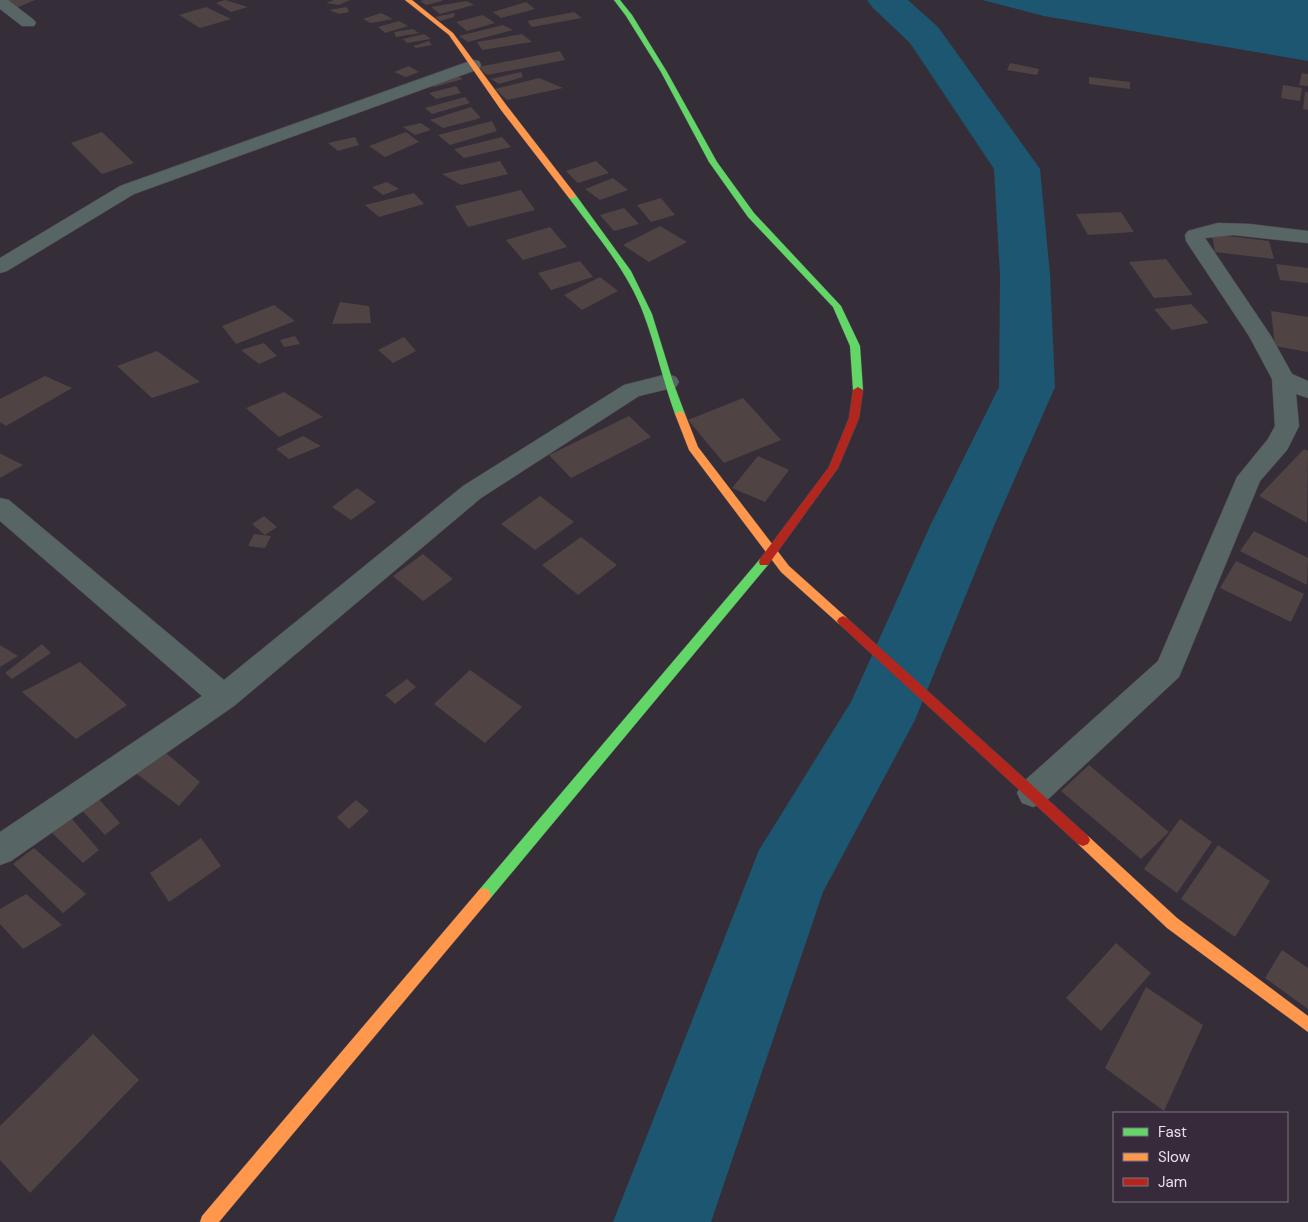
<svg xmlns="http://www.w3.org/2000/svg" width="1308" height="1222" viewBox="0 0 1308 1222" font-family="'DM Sans',sans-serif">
<rect width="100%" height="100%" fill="#352e38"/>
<path fill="#1d5670" d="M982,0h326v61l-264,-45z"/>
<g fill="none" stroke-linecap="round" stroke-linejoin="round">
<path fill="#1d5670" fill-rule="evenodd" d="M867,0h41l30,27 102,142 10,106 5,112 -61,139 -79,194 -92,172 -112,330h-98l146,-372 92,-148 79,-176 69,-139 1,-112 -6,-106 -84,-126 -37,-35z"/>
</g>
<path fill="#4f4443" d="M0,0h35l-28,12 -7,-4z
M225,0l23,7 -17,5 -15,-9z
M334,0h16l-11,5 -13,-2z
M424,0h18v1l-16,4 -6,-4z
M467,1l7,4 -34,9 -9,-7z
M526,2l9,7 -34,9 -8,-6z
M206,7l25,12 -31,9 -21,-13z
M347,7l2,5 -10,2 -10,-4z
M574,12l8,6 -50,9 -5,-6z
M381,13l12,6 -22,4 -8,-4z
M455,13l-1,4 -14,4 -5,-4z
M483,15l12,8 -28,8 -11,-9z
M399,21l9,5 -23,7 -7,-6z
M503,25l10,5 -45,12 -9,-6z
M413,29l6,4 -23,4 -2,-5z
M424,34l7,5 -24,4 -4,-4z
M522,34l10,8 -50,8 -5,-8z
M429,41l3,4 -16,3 -3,-2z
M560,51l5,9 -78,15 -9,-8z
M1010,63l29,6 -2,6 -30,-5z
M409,66l10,6 -13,5 -12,-5z
M521,72l2,5 -24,7 -8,-5z
M1302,73l6,1v12l-9,-1z
M456,75l7,4 -29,8 -10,-5z
M1089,77l41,5v7l-41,-5z
M539,78l24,10 -56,12 -12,-11z
M1283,85l19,3 -2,13 -19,-3z
M456,86l5,7 -25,6 -7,-6z
M1305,92h3v18l-5,-1z
M465,97l5,6 -38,11 -7,-6z
M471,107l10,11 -38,10 -13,-8z
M492,121l5,10 -47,14 -12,-10z
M421,123l10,7 -16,5 -12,-8z
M102,132l32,31 -32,11 -31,-31z
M406,132l13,10 -34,15 -16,-11z
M355,137l4,8 -21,6 -10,-8z
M502,137l9,10 -47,11 -10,-9z
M500,161l8,13 -47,11 -19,-11z
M596,161l13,12 -31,10 -12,-12z
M613,178l15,12 -28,10 -15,-11z
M387,182l12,7 -16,6 -11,-8z
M521,190l14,20 -67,17 -13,-21z
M414,193l10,11 -45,13 -14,-12z
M661,198l14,17 -24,7 -14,-17z
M624,208l15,16 -25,7 -14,-16z
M1121,212l13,20 -46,3 -12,-21z
M660,226l27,16 -38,20 -26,-17z
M550,227l17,20 -44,13 -17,-20z
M1212,234l57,7 5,18 -59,-7z
M1166,259l27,36 -39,3 -25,-36z
M580,261l13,16 -42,13 -13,-17z
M1276,264l32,4v15l-28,-3z
M600,277l18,14 -36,19 -18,-15z
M340,302l29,4 2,17 -39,1z
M1191,304l18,19 -37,7 -18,-21z
M274,305l21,16 -59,23 -14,-18z
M1271,311l37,6v35l-33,-6z
M295,336l5,8 -16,3 -4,-7z
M404,337l12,14 -23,12 -15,-13z
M264,343l13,13 -18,8 -18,-14z
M157,351l43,31 -48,16 -35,-32z
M45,376l27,12 -66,38 -6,-4v-23z
M284,392l39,25 -44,20 -33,-29z
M743,398l38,42 -57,23 -36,-43z
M629,416l22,21 -80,41 -22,-23z
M303,436l18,10 -32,13 -13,-10z
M1304,449l4,2 -1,72 -48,-27z
M0,454h1l22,11 -23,13z
M758,456l31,14 -24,32 -33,-14z
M357,488l19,14 -25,18 -19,-13z
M540,496l34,26 -39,28 -34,-26z
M264,516l13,11 -12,8 -13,-11z
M1254,531l54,27 -1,27 -67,-34z
M254,534l17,2 -6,12 -17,-2z
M581,537l36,28 -39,30 -36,-30z
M423,554l30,25 -30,22 -30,-25z
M1236,561l68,33 -13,28 -71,-34z
M42,644l9,9 -39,26 -7,-6z
M0,645l18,11 -18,11z
M80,662l47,43 -51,34 -54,-47z
M470,670l52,37 -37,36 -51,-39z
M407,679l9,8 -21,17 -10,-9z
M159,747l41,35 -21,24 -46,-35z
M1089,765l80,67 -28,27 -80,-68z
M90,789l30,34 -15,12 -32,-34z
M356,800l13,11 -20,18 -12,-12z
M65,811l34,39 -16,13 -37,-36z
M1180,819l32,23 -35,51 -33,-24z
M201,838l20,28 -52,36 -19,-29z
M1218,845l52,36 -35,56 -54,-38z
M34,848l52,46 -23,19 -50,-49z
M26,894l36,31 -39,24 -23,-25v-15z
M1116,943l35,30 -50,58 -35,-33z
M1282,950l26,18v41l-43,-31z
M1146,987l57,38 -39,86 -59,-43z
M93,1034l46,46 -109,113 -30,-33v-34z"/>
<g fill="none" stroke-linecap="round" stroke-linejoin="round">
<defs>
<path id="street" d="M0,0h8l26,20 2,3 -2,3h-12l-22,-17z
M473,60l6,1 2,4 -2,4 -345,125 -127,77 -7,2v-15l120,-72z
M1218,223l32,1 58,7v12l-75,-8 -28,3 66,98 21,38 16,7v17l-12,-4 3,32 -12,24 -27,31 -81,196 -135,126 -11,4 -11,-4 -5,-10 5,-10 136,-122 79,-184 31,-38 7,-13 -3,-47 -23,-43 -63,-95 -1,-6 3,-4z
M668,374l8,3 3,5 -3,5 -37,9 -158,102 -247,208 -223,155 -11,4v-33l202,-136 -202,-175v-23l9,2 215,180 239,-194 161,-101z"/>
<path id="fast" d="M614,0h6l12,15 35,57 50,90 37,51 87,93 19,40 3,44 -2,2 -3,1 -5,-3 -3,-44 -17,-39 -85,-90 -39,-55 -48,-90 -35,-56z
M569,194h6l56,77 21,43 21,68 12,32 -2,2h-6l-2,-2c-12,-33 -19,-67 -31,-99 -16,-44 -48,-80 -75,-117z
M764,558l4,1 1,3 -1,3 -279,335 -5,2 -5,-2 -2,-5 2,-5 281,-331z"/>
<path id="slow" d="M405,0h7l41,33 54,73 68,88v4h-6l-68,-88 -52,-75z
M680,411l5,3 13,33 91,119 58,52 2,3 -2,3h-8l-58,-52 -92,-122 -14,-36z
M1083,834l5,2 89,82 131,98v16l-141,-104 -89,-84 -2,-4 2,-4z
M484,888l5,2 2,5 -2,5 -270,322h-19l2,-6 277,-326z"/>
<path id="jam" d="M858,387l5,3 -4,28 -21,50 -70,97h-8l-1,-3 1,-3 69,-92 20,-49 4,-28z
M843,616l4,2 241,218 2,4 -2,4 -5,2 -5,-2 -239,-220 -2,-3 2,-3z"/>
</defs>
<use href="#street" stroke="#514b54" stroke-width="1"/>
<use href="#fast" stroke="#514b54" stroke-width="1"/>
<use href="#slow" stroke="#514b54" stroke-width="1"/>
<use href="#jam" stroke="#514b54" stroke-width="1"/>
<use href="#street" fill="#586565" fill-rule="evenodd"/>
<use href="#fast" fill="#63d668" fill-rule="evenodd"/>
<use href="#slow" fill="#ff974d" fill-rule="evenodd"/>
<use href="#jam" fill="#b3261e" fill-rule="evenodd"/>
</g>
<rect x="1113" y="1112" width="175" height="90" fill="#372b3b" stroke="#7f7482"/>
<rect x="1123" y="1128" width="25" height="8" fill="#63d668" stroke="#7f7482"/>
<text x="1158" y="1137" font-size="15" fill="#eae1ec">Fast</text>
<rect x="1123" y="1153" width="25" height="8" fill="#ff974d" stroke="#7f7482"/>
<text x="1158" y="1162" font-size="15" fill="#eae1ec">Slow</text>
<rect x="1123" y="1178" width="25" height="8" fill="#b3261e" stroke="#7f7482"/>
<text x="1158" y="1187" font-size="15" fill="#eae1ec">Jam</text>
</svg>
